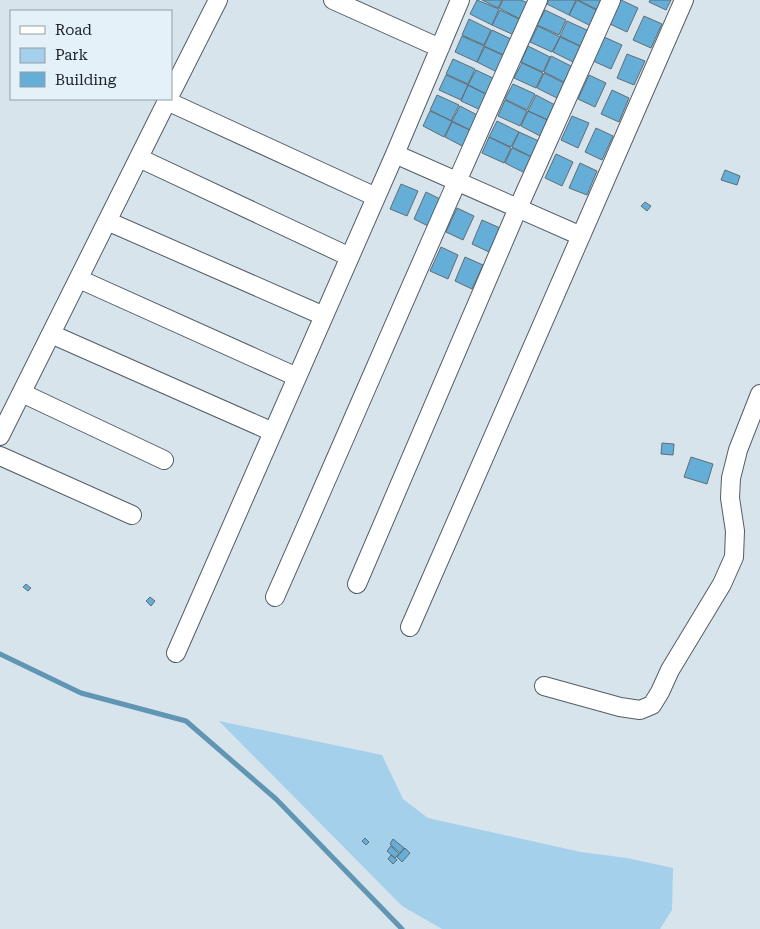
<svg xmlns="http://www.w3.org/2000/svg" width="760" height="929" viewBox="0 0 760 929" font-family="'Roboto Serif',serif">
<rect width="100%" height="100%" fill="#d7e4ec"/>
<path fill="#a5d0eb" d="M219,721l163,34 21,44 25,19 153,34 46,6 46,10 -1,42 -12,19h-218l-40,-23z"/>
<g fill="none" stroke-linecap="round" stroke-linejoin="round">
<path stroke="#6095b4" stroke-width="5" d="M0,654l81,39 105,28 90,78 126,130"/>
</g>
<path fill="#64aed8" stroke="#616d74" d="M477,0l22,9 -7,16 -22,-11z
M482,0h20l-4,8z
M503,0h18l7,3 -8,16 -21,-11z
M549,0h27l-7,15 -22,-11z
M577,0l21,11 -7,15 -22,-11z
M578,0h25l-5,10z
M621,0l17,8 -11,24 -17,-8z
M650,0h21l-5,10 -17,-8z
M500,10l21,10 -7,15 -22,-10z
M545,10l21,10 -7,15 -22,-10z
M644,16l18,8 -11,24 -18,-8z
M469,19l22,11 -7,15 -22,-10z
M567,21l22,10 -7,16 -22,-11z
M538,26l22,11 -8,15 -22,-10z
M492,30l21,10 -7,16 -22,-10z
M462,36l22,10 -7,16 -22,-10z
M560,37l22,10 -7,16 -22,-11z
M604,37l18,8 -11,24 -18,-8z
M528,46l22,11 -7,15 -22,-10z
M485,47l22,10 -8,16 -22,-11z
M627,54l18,7 -11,24 -17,-7z
M551,56l22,11 -7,16 -22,-11z
M453,59l22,10 -7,15 -22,-10z
M522,63l21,10 -7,15 -22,-10z
M476,70l21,10 -7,16 -22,-11z
M544,73l22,11 -7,15 -22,-11z
M446,75l22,10 -7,15 -22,-10z
M589,75l17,8 -11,24 -17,-8z
M513,84l22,10 -8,16 -22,-11z
M468,85l22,11 -7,15 -22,-10z
M612,90l17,8 -10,24 -18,-8z
M437,95l22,10 -8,16 -21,-11z
M536,95l21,11 -7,15 -22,-10z
M505,100l22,11 -7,15 -22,-10z
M460,106l21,11 -7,15 -22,-11z
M430,111l22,10 -8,16 -21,-11z
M528,111l22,10 -8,16 -21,-11z
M572,116l17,7 -11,25 -17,-8z
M497,121l22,11 -8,15 -22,-10z
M452,122l22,10 -8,16 -21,-11z
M596,128l17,8 -11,24 -17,-8z
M519,132l22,10 -7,16 -22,-11z
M489,137l22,11 -7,15 -22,-10z
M512,148l22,10 -7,16 -22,-11z
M556,154l17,8 -11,24 -17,-8z
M580,163l17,8 -10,24 -18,-7z
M725,170l15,6 -3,9 -16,-5z
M401,184l17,7 -11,25 -17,-7z
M426,192l14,7 -12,27 -14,-7z
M645,202l6,4 -4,5 -6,-5z
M457,208l17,8 -11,24 -17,-8z
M482,220l18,8 -11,24 -17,-8z
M441,247l17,8 -10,24 -18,-8z
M465,257l18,8 -11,24 -17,-8z
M662,443l12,1 -1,11 -12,-1z
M691,457l22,7 -6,20 -23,-7z
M26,584l5,4 -3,3 -5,-4z
M150,597l5,4 -4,5 -5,-5z
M365,838l4,4 -3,3 -4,-4z
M393,839l11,9 -4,5 -10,-9z
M391,846l8,8 -4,4 -8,-7z
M405,848l5,5 -8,9 -5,-5z
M391,855l6,5 -4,4 -5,-5z"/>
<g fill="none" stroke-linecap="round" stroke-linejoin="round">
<defs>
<path id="minor" d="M333,0l107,48
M171,93l47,-93
M167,101l209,96
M395,154l186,82
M139,158l211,99
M107,221l217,95
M79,279l218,98
M51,334l222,98
M22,393l142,67
M0,436l168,-337
M0,456l132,59
M357,584l161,-376 93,-208
M275,597c88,-199 173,-399 263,-597
M410,627l274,-627
M176,653l219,-499 65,-154
M544,686l76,21 20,3 12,-5 8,-13 10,-22 52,-86 12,-27 1,-26 -5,-33 1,-20 7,-28 22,-56"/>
</defs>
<use href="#minor" stroke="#535e65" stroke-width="20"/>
<use href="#minor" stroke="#fff" stroke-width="18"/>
</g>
<rect x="10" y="10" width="162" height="90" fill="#e4f1f9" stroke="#949ea4"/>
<rect x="20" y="26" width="25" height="8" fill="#ffffff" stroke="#949ea4"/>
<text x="55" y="35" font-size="15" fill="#1c2124">Road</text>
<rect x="20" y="48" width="25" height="15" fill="#a5d0eb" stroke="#949ea4"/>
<text x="55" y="60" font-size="15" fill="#1c2124">Park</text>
<rect x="20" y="72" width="25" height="15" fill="#64aed8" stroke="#949ea4"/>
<text x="55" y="85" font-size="15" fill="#1c2124">Building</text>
</svg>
